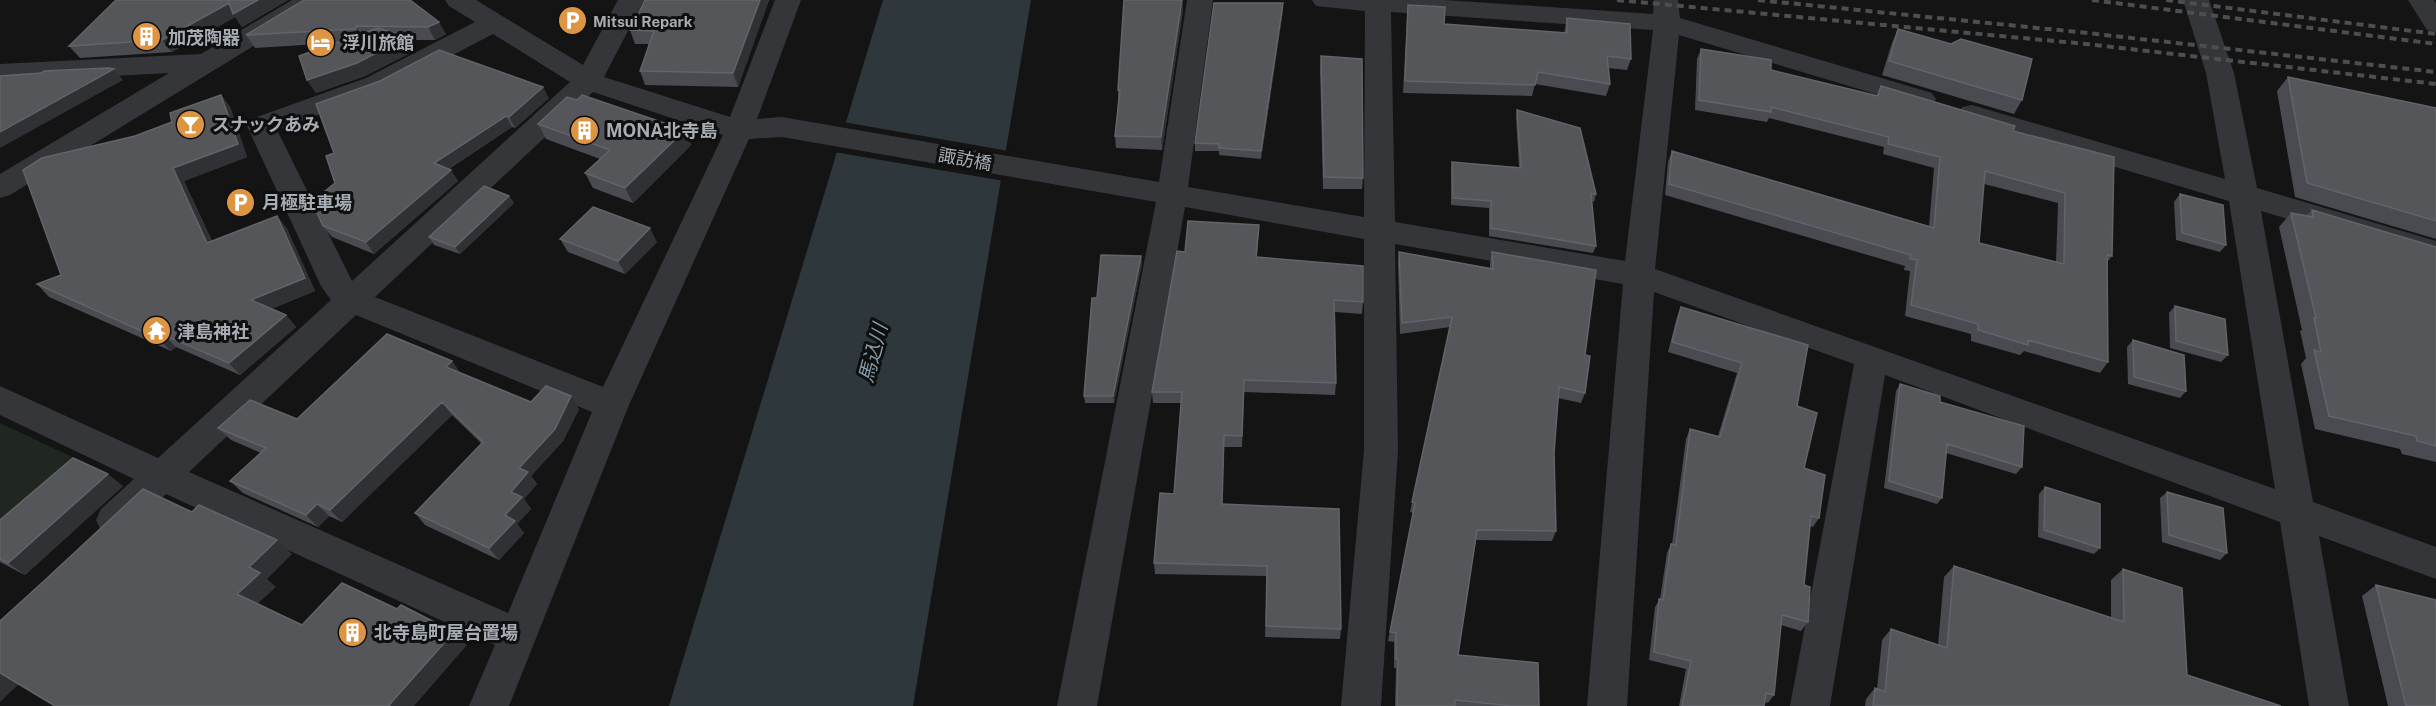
<svg xmlns="http://www.w3.org/2000/svg" width="2436" height="706" viewBox="0 0 2436 706" font-family="'Public Sans','Noto Sans JP',sans-serif">
<rect width="100%" height="100%" fill="#141415"/>
<path fill="#202720" d="M0,423l85,40 -85,73z"/>
<path fill="#2e383c" d="M883,0h148l-118,706h-244z"/>
<path fill="#141415" d="M843,122l166,29 -5,30 -170,-29z"/>
<g fill="none" stroke-linecap="round" stroke-linejoin="round">
<path fill="#35363a" fill-rule="evenodd" d="M292,0h31l-4,6 -309,189 -10,3v-24l169,-101 -169,9v-18l201,-10z
M445,0h31l107,65 35,-65h26l-40,77 126,40 45,-117h26l-44,119 25,-2 377,65 28,-182h26l-25,187 176,30 1,-206 -49,-5 -4,-6h132l209,14 1,-14h24l2,18 252,75 4,6 -4,6 -10,3 -243,-73 -24,234 620,220 -46,-288 -267,-80 -4,-7 4,-7 10,-2 253,74 -19,-106 -23,-73h26l25,73 23,115 179,53v22l-175,-52 52,291 123,45v32l-117,-43 30,170h-40l-29,-184 -395,-147 -55,331h-40l64,-342 -200,-72 -27,414h-40l36,-422 -228,-40 3,206 -17,256h-40l23,-256v-211l-179,-32 -88,499h-40l99,-504 -374,-65 -33,2 -120,266 -120,301h-40l26,-61 -329,-151 -39,37 -13,5 -13,-5 -5,-11 5,-11 33,-30 -134,-64v-29l158,72 173,-158 -10,-14 -74,-160 4,-7 115,-41 109,-56 -26,-16zM1391,12l262,18 -28,231 -230,-39zM493,34l77,48 -218,199 -75,-151 109,-40zM593,92l130,43 -120,252 -228,-90zM356,315l236,97 -84,201 -319,-141z
M2408,0h26l2,3v29l-9,-2z"/>
<path stroke="#4c4f52" stroke-width="4" stroke-dasharray="7 5" stroke-linecap="butt" d="M1617,0l469,44 350,40
M1758,0l320,32 358,40
M2092,0l344,44
M2166,0l270,34"/>
</g>
<path fill="#4a4b50" fill-rule="evenodd" d="M288,0l-46,27 -7,-10 -63,35 -92,6 -11,-12z
M410,0l36,34 -11,6h-27l6,11 -49,25 -49,17 -9,-13 28,-37 -80,5 -9,-13z
M645,0h124l-31,87 -93,-2 -5,-14 9,-27h-14l-5,-14z
M1408,5l36,19 120,9 3,-15 64,41 -4,11 -19,-2 2,16 -4,12 -71,-12 -3,12 -129,-3 4,-77z
M1183,10l-21,140 -46,-2 -1,-12 3,-35v-11z
M1283,10l-22,149 -42,-4v-4h-24v-8z
M1898,29l124,71 -8,14 -132,-39 10,-32z
M1701,49l70,21 105,26 5,-10 132,45 101,26 -2,99 -4,5v101l-8,11 -76,-22 -4,4 -49,-14v-7l-66,-18 5,-45 -6,-1 1,-4 -240,-71 3,-33 4,-11 257,75 5,-58 -51,-14 1,-7 -115,-29 -2,4 -72,-12 2,-51zM1984,184l74,19 -2,60 -77,-20z
M1321,56l42,122 -1,11h-39l-3,-121z
M2288,77l148,31v131l-141,-42 -18,-106z
M221,95l9,12 17,50 -63,24 28,60 65,-25 10,13 28,62 -44,18 15,6 10,12 -56,48 -64,-28 -5,4 -122,-54 -12,-13 24,-9 74,-139 37,-14z
M549,98l-34,30 -3,-1 -63,42 9,12 -84,73 -42,-17 -9,-11 12,-43 -1,-30z
M577,100l108,30 6,15 -58,58 -40,-15 -8,-15 15,-14 -54,-20 -8,-15z
M1517,110l79,84 -2,8 -2,-1 4,45 -3,7 -104,-17v-28l-38,-3v-36l1,-7 67,5 -3,-50z
M2180,194l46,51 -6,7 -44,-12 -2,-38z
M509,196l5,7 -54,51 -26,-9 -5,-8z
M2312,210l124,37v215l-34,-8 -2,-5 -85,-20 -14,-65 5,-6 -6,-27 2,-1 -23,-103 12,-14 15,3z
M1259,225l-2,32 106,45 -1,12 -27,-2 1,71 -1,12 -91,-3 -2,55h-18l-2,57 119,125 -1,10 -75,-2 2,-61 -112,-2 -1,-11 20,-69 7,-91h-28l-1,-11 33,-140z
M560,239l97,3 -32,32 -57,-22z
M1399,252l91,16v-5l2,-11 93,103v38l-4,10 -23,-5 -4,55 2,78 -4,10 -76,-1 -18,115 81,51h-144l1,-38h-2v-26l-6,-1 25,-128 -3,-1 40,-185 -50,7 -2,-71z
M1141,256l1,7 -28,140h-29l-1,-7z
M2175,306l53,49 -7,7 -51,-14 -1,-35z
M1681,307l116,99 7,62 15,50 -6,9 -3,-1 -6,59 4,37 -7,9 -20,-6 -7,70 -6,8 -4,-1v4h-85l7,-37 -37,-9 6,-53 5,-8 7,-46 4,-9h1l14,-105 4,-10 28,7 19,-63 -69,-21 9,-35z
M2133,340l53,51 -6,7 -52,-14 -1,-37z
M452,361l8,12 71,29 48,7 -16,32 -32,35 6,8 -13,15 7,10 -14,15 7,9 -25,27 -74,-35 -10,-12 67,-69 -30,-29 -110,107 -13,-6 -11,11 -75,-34 -13,-12 31,-28 -30,-13 -13,-12 79,-9z
M1900,384l40,18 82,65 -6,7 -70,-21 -4,45 -5,6 -53,-16 12,-97z
M123,486l-98,89 -25,-13v-42z
M2045,487l55,61 -6,6 -56,-17 1,-43z
M2167,492l60,61 -7,7 -58,-18 -2,-44z
M1954,566l157,52v-38l12,-11 64,106 94,31h-416l1,-7 9,-11 2,1 5,-49 9,-11 47,16 6,-68z
M2376,585l60,121h-48l-26,-110z"/>
<path fill="#303134" d="M258,0h30l-46,27 -7,-10 -63,35 -10,-12 67,-37z
M760,0h9l-31,87 -5,-14z
M1183,0v10l-21,140 -1,-13z
M1283,3v7l-22,149v-8z
M439,22l7,12 -11,6 -7,-13z
M356,26l8,13v3l-8,-13z
M407,37l7,14 -49,25 -49,17 -9,-13z
M114,69l9,11 -123,68v-16z
M543,87l6,11 -34,30 -6,-11z
M221,95l9,12 17,50 -63,24 34,74 -11,-12 -34,-75z
M506,116l6,11 -71,47 -7,-11z
M685,130l6,15 -58,58 -8,-15z
M451,170l7,11 -84,73 -8,-12z
M509,196l5,7 -54,51 -5,-7z
M277,216l10,13 28,62 -53,22 -11,-13z
M650,228l7,14 -32,32 -7,-13z
M1141,256l1,7 -28,140 -1,-7z
M286,315l10,12 -56,48 -11,-12z
M164,335l12,12 -5,4 -12,-12z
M452,361l9,13 -15,-7z
M571,396l8,13 -16,32 -32,35 6,8 -13,15 7,10 -14,15 7,9 -25,27 -10,-12 16,-33 6,-23 8,-24z
M442,402l10,13 -110,107 -12,-12z
M108,474l15,12 -98,89 -17,-12z
M317,504l12,12 -11,11 -12,-12z
M277,540l15,14 -25,25 9,8 -23,21 -16,-14 12,-27z
M454,632l13,13 -53,61h-24l-1,-1z
M0,673l19,11 -19,18z"/>
<path fill="#54565a" stroke="#616468" stroke-width="1.5" fill-rule="evenodd" d="M116,0h142l-25,14 -4,-11 -67,37 -93,6z
M304,0h106l29,22 -11,5 -72,-1v3l-110,6z
M645,0h115l-27,73 -93,-2 14,-40 -24,-1z
M1124,0h58l-21,137 -46,-1 5,-46h-2z
M1214,3h69l-22,148 -42,-3v-4l-24,-1z
M1408,5l37,2 -1,17 123,9v-15l63,6 1,35 -24,-3 3,28 -72,-12 -3,13 -130,-4z
M378,28l29,9 -50,26 -50,17 -8,-24z
M1898,29l53,15 10,-5 71,20 -10,41 -133,-39z
M1701,49l70,11v10l107,26 3,-10 134,40 -2,5 101,26 -2,99 -5,-1 1,107 -80,-22v5l-50,-15v-6l-67,-19 6,-45 -7,-1 1,-4 -242,-71 3,-33 262,77 6,-71 -52,-13 1,-7 -118,-30v5l-72,-12zM1985,171l80,22 -1,71 -85,-21z
M439,50l104,37 -34,30 -3,-1 -72,47 17,7 -85,72 -43,-16 -11,-24 23,-19 -9,-27 8,-3 -18,-49 64,-23z
M1321,56l41,3 1,119 -39,-1z
M108,68l6,1 -114,63v-56l41,-3 3,-2z
M2288,77l148,31v113l-129,-38z
M221,95l17,49 -65,24 34,75 70,-27 28,62 -54,22 35,15 -57,48 -65,-28 -5,4 -122,-55 24,-9 -38,-105 19,-12 93,-22 37,-14 -2,-9z
M582,95l103,35 -60,58 -40,-15 25,-23 -72,-26 29,-27 10,3z
M1517,110l63,18 16,66h-5l5,52 -105,-18v-27l-38,-3 -1,-36 69,6z
M484,186l25,10 -54,51 -26,-10z
M2180,194l43,11 3,40 -44,-12z
M593,207l57,21 -32,33 -58,-22z
M2312,210l124,37v199l-19,-5 -1,-5 -87,-20 -15,-66 7,2 -7,-34h2l-25,-105 22,4z
M1188,221l71,4 -3,32 107,9v36l-29,-2 2,83 -92,-3 -2,56 -18,-1 -2,69 117,5 2,120 -75,-3 1,-60 -113,-3 6,-70 14,1 8,-102h-30l25,-141 8,1z
M1399,252l94,17 -1,-17 104,18 -11,85 5,1 -5,37 -26,-6 -5,66 2,78 -79,-1 -19,125 80,8 1,43h-26l-58,-6v6h-58l1,-47h-2v-26l-6,-1 25,-129 -3,-1 40,-185 -50,6z
M1101,255l40,1 -28,140h-29l8,-98h5z
M2175,306l50,13 3,36 -52,-14z
M1681,307l127,38 -11,61 20,7 -13,55 21,7 -6,43 -8,-2 -7,69 6,2 -2,35 -26,-7 -8,80 -8,-2 -2,13h-82l9,-45 -37,-9 5,-53 4,1 8,-56 5,1 14,-116 30,8 22,-74 -70,-21z
M387,334l65,27 -6,6 85,35 15,-16 25,10 -16,33 -36,39 9,4 -17,20 11,5 -17,18 10,6 -26,27 -74,-35 68,-71 -41,-40 -112,108 -13,-6 -11,11 -76,-34 36,-33 -48,-20 32,-28 47,19z
M2133,340l51,15 2,36 -52,-14z
M1900,384l40,12v6l84,24 -2,41 -75,-23 -5,54 -53,-17z
M73,458l35,16 -100,89 -8,-4v-39z
M2045,487l55,17v44l-56,-18z
M143,489l49,23 7,-7 78,35 -28,27 11,6 -23,21 65,31 40,-42 55,26 4,-4 53,27 -65,73 1,1h-335l-55,-33v-52l44,-40z
M2167,492l56,16 4,45 -58,-18z
M1954,566l170,56 -1,-53 59,19 5,87 94,31h-408l2,-18 10,4 6,-63 56,19z
M2376,585l60,15v106h-30z"/>
<defs>
<symbol id="parking-disc" viewBox="-11 -11 22 22"><circle r="9.5" fill="#de9543" stroke="#0f0f10"/><path d="M-3.5-5.5H1a3.5 3.5 0 0 1 0 7H-1V5.5H-3.5ZM-1-3.4V-.6H.8a1.4 1.4 0 0 0 0-2.8Z" fill="#fff"/></symbol>
<symbol id="building-disc" viewBox="-11 -11 22 22"><circle r="9.5" fill="#de9543" stroke="#0f0f10"/><path d="M-4-6H4V6H1V3H-1V6H-4ZM-2.5-4.3h1.7v1.8h-1.7ZM.8-4.3h1.7v1.8H.8ZM-2.5-1h1.7V.8h-1.7ZM.8-1h1.7V.8H.8Z" fill="#fff"/></symbol>
<symbol id="hotel-disc" viewBox="-11 -11 22 22"><circle r="9.5" fill="#de9543" stroke="#0f0f10"/><path d="M-6-4.5h1.5V1H6V5H4.5V3h-9V5H-6ZM-4 0a1.8 1.8 0 1 1 3.6 0ZM.5 0V-2.5h3Q6-2.5 6 0Z" fill="#fff"/></symbol>
<symbol id="bar-disc" viewBox="-11 -11 22 22"><circle r="9.5" fill="#de9543" stroke="#0f0f10"/><path d="M-6-5H6L.8 .8V4.5H3.5V6h-7V4.5H-.8V.8Z" fill="#fff"/></symbol>
<symbol id="temple-disc" viewBox="-11 -11 22 22"><circle r="9.5" fill="#de9543" stroke="#0f0f10"/><path d="M0-6L5-2H3V0L6.5 2.5H4V6H1.5V3h-3V6H-4V2.5H-6.5L-3 0V-2H-5Z" fill="#fff"/></symbol>
</defs>
<g fill-rule="evenodd">
<use href="#parking-disc" x="556" y="4" width="33" height="33"/>
<use href="#building-disc" x="130" y="20" width="33" height="33"/>
<use href="#hotel-disc" x="304" y="26" width="33" height="33"/>
<use href="#bar-disc" x="174" y="108" width="33" height="33"/>
<use href="#building-disc" x="568" y="114" width="33" height="33"/>
<use href="#parking-disc" x="224" y="186" width="33" height="33"/>
<use href="#temple-disc" x="140" y="314" width="33" height="33"/>
<use href="#building-disc" x="336" y="616" width="33" height="33"/>
</g>
<g text-anchor="middle" dominant-baseline="central" stroke-width="6" stroke-linejoin="round" paint-order="stroke">
<g font-size="15" font-weight="bold" fill="#a7adb4" stroke="#0f0f10" text-anchor="start">
<text x="593" y="21">Mitsui Repark</text>
</g>
<g font-size="18" font-weight="bold" fill="#a7adb4" stroke="#0f0f10" text-anchor="start">
<text x="168" y="37">加茂陶器</text>
<text x="342" y="42">浮川旅館</text>
<text x="212" y="124">スナックあみ</text>
<text x="606" y="130">MONA北寺島</text>
<text x="262" y="202">月極駐車場</text>
<text x="177" y="331">津島神社</text>
<text x="374" y="632">北寺島町屋台置場</text>
</g>
<g font-size="18" fill="#a7adb4" stroke="#0f0f10">
<text transform="translate(965 159) rotate(10)">諏訪橋</text>
</g>
<g font-size="20" font-style="italic" fill="#819eac" stroke="#0f0f10">
<text transform="translate(873 353) rotate(-75)">馬込川</text>
</g>
</g>
</svg>
